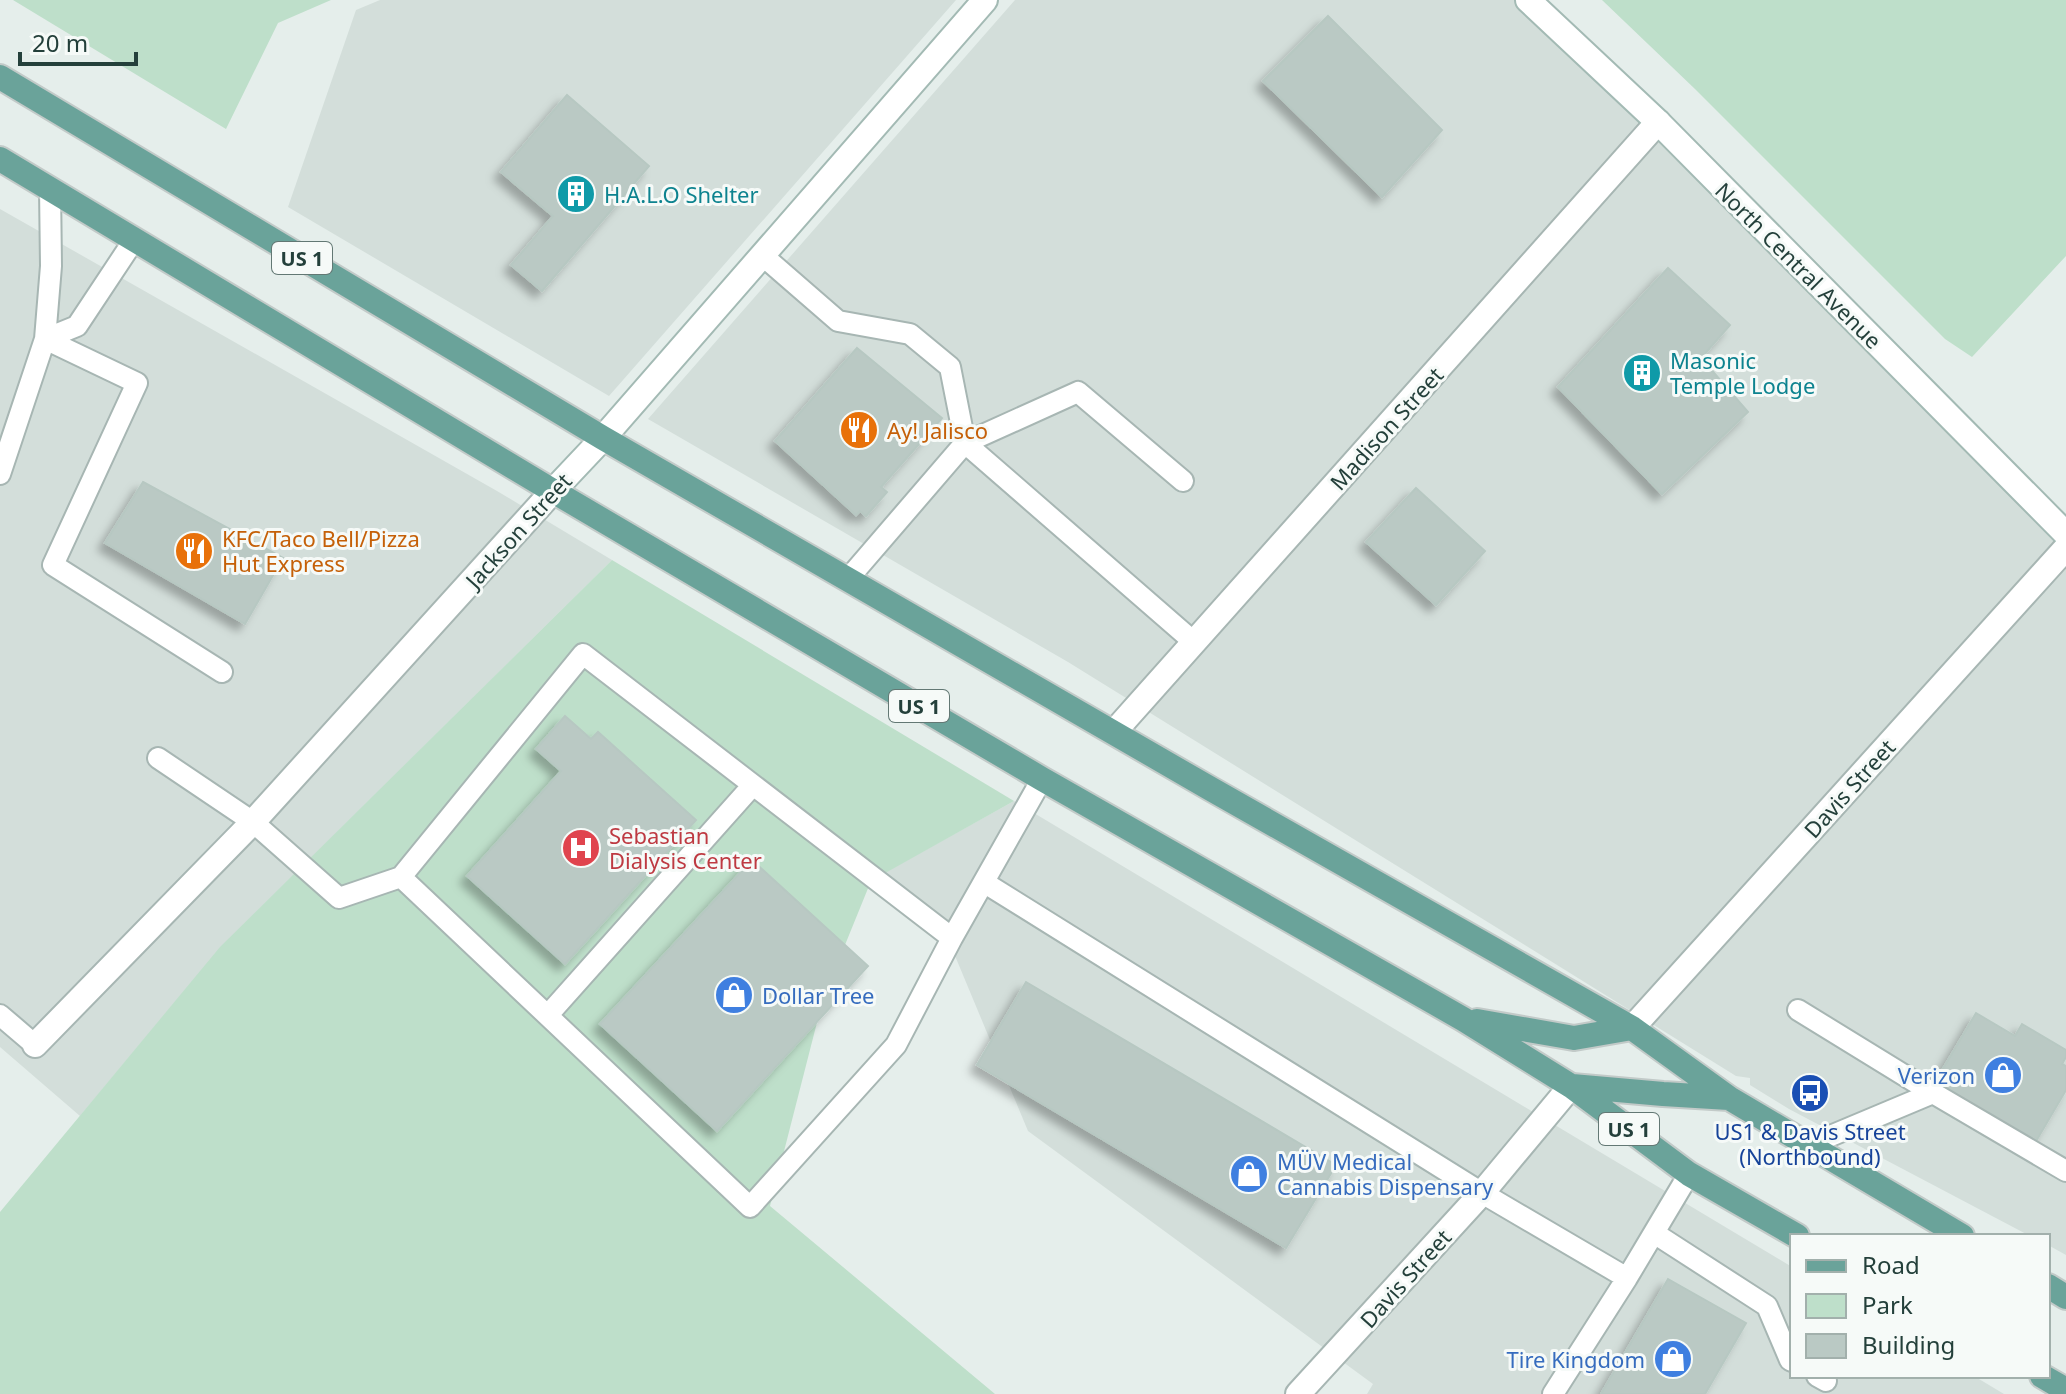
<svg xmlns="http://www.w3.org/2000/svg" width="2066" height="1394" viewBox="0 0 2066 1394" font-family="'Noto Sans',sans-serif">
<defs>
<filter id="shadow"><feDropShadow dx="-7" dy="7" stdDeviation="4" flood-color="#0004"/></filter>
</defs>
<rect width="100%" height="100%" fill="#e5eeeb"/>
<path fill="#d3deda" d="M380,0h576l-347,396 -321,-189 68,-197z
M1015,0h527l126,120 398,397v738l-18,-10v-9h-18l-241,-127 -39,-24v-7l-14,-2 -668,-414 -420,-243z
M0,209l497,282 115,69 -391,387 -141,169 -80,-69z
M1014,801l778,466v109h182l30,18h-637l6,-10 -345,-253 -75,-180 -80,-72z"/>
<path fill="#bedfca" d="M13,0h318l-53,23 -52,106z
M1602,0h464v256l-94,101 -27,-18 -250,-250z
M612,560l402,241 -143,80 -48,118 -53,207 225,188h-995v-182l220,-265z"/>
<path fill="#bac9c4" stroke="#b7c8c2" stroke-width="2" filter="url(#shadow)" d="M1328,16l114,114 -60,67 -119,-116z
M567,95l82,71 -107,125 -31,-26 42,-49 -52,-44z
M1668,268l62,57 -29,33 47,54 -86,82 -104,-107z
M857,348l85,70 -61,69 6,5 -21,24 -6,-5 -4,4 -81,-74z
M143,482l140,76 -38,66 -140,-81z
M1416,488l69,63 -49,54 -70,-63z
M565,716l26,23 7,-7 98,88 -131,144 -98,-88 94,-105 -25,-22z
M752,860l116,106 -151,165 -117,-107z
M1026,982l310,183 -50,83 -309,-183z
M1976,1013l39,23 7,-12 44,26v7l-4,7 4,2v24l-31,53 -101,-59z
M1668,1279l78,44 -41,71h-104z"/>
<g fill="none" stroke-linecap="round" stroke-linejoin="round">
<defs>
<path id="lane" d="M762,255l76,66 72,13 40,33 15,76 230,200
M45,339l92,44 -84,182 169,107
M45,339l32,-13 57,-86
M0,474l45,-135 6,-73 -1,-78
M848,579l117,-136 113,-51 105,89
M158,758l95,64 86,76 62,-21 349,330 146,-162 56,-107 90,-159
M401,877l182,-223 369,284
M985,883l497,310 145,85
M1798,1010l135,83 133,78
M0,1015l35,30
M548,1015l205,-230
M1809,1145l124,-52
M1654,1233l113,73 23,54 2,1
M1817,1376l9,5
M1553,1394l74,-116 62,-104"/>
<path id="street" d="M1114,732l544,-610
M1632,1028l434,-480
M35,1045l218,-223 300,-331
M1298,1394l184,-201 89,-107"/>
<path id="secondary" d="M1528,0l130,122 408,412
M553,491l50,-53 382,-438"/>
<path id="primary" d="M0,77l603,361 608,351 421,239 97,70 233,138
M0,159l553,332 489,288 421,240 108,67 118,88 108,62
M1477,1021l97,17 58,-10
M1572,1086l91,8 66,4
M2048,1286l18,11
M2042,1376l24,14"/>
</defs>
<use href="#lane" stroke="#a7b6b3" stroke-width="24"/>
<use href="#street" stroke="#a7b6b3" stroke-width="28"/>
<use href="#secondary" stroke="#a3bab4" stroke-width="28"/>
<use href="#primary" stroke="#c2cac8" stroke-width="28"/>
<use href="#lane" stroke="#fff" stroke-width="20"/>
<use href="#street" stroke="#fff" stroke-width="24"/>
<use href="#secondary" stroke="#fff" stroke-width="24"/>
<use href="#primary" stroke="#6aa39a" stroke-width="24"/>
</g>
<defs>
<symbol id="building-disc" viewBox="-11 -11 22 22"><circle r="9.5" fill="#0f9aa8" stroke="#f6faf8"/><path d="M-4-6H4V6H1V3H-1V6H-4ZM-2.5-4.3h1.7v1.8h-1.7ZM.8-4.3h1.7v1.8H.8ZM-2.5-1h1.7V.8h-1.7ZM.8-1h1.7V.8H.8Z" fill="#fff"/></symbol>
<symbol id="restaurant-disc" viewBox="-11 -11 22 22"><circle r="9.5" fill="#e8710a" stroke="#f6faf8"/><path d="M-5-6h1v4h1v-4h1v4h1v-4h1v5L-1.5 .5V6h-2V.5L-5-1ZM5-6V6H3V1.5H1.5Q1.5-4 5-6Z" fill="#fff"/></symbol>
<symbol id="hospital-disc" viewBox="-11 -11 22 22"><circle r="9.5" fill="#e0444e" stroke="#f6faf8"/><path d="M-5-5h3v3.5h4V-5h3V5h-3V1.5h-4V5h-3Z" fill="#fff"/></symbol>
<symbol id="shop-disc" viewBox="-11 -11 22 22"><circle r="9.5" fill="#3f7fe0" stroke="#f6faf8"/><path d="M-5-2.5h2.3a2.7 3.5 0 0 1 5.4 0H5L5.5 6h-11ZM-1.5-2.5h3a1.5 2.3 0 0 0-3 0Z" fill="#fff"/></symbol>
<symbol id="bus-disc" viewBox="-11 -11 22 22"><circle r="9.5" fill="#1a4fb4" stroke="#f6faf8"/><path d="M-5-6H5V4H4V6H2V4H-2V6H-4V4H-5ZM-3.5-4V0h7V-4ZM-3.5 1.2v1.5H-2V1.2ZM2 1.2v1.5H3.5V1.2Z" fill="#fff"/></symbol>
</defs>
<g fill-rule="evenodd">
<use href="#building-disc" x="554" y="172" width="44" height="44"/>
<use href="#building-disc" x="1620" y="351" width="44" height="44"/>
<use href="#restaurant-disc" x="837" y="408" width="44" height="44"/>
<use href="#restaurant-disc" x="172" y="529" width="44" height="44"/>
<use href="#hospital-disc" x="559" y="826" width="44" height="44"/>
<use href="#shop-disc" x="712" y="973" width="44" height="44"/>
<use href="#shop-disc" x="1981" y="1053" width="44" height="44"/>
<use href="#bus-disc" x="1788" y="1071" width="44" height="44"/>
<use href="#shop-disc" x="1227" y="1152" width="44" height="44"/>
<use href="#shop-disc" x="1651" y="1337" width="44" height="44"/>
</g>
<g text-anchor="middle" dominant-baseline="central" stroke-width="6" stroke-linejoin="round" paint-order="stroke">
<g fill="#f6faf8" stroke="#637874" stroke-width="2">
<rect x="272" y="242" width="60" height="32" rx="6"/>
<rect x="889" y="690" width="60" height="32" rx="6"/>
<rect x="1599" y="1113" width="60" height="32" rx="6"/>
</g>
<g font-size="20" font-weight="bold" fill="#24403b">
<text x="302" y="258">US 1</text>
<text x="919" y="706">US 1</text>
<text x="1629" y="1129">US 1</text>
</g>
<g font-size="22" fill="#0d838f" stroke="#f6faf8" text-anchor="start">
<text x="604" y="194">H.A.L.O Shelter</text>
<text x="1670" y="360">Masonic<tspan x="1670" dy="25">Temple Lodge</tspan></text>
</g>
<g font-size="22" fill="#24403b" stroke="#f6faf8">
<text transform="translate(1799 265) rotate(45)">North Central Avenue</text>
<text transform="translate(1386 428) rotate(-48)">Madison Street</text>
<text transform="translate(518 530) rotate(-48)">Jackson Street</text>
<text transform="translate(1849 788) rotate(-48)">Davis Street</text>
<text transform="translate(1405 1278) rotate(-48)">Davis Street</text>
</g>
<g font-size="22" fill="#c56008" stroke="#f6faf8" text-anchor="start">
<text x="887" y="430">Ay! Jalisco</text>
<text x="222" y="538">KFC/Taco Bell/Pizza<tspan x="222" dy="25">Hut Express</tspan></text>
</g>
<g font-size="22" fill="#be3a42" stroke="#f6faf8" text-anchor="start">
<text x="609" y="835">Sebastian<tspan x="609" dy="25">Dialysis Center</tspan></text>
</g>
<g font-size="22" fill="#366cbe" stroke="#f6faf8" text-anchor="start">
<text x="762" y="995">Dollar Tree</text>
<text x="1975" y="1075" text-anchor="end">Verizon</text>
<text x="1277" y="1161">MÜV Medical<tspan x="1277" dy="25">Cannabis Dispensary</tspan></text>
<text x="1645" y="1359" text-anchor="end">Tire Kingdom</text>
</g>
<g font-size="22" fill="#164399" stroke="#f6faf8">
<text x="1810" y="1131">US1 &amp; Davis Street<tspan x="1810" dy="25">(Northbound)</tspan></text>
</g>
</g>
<rect x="1790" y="1234" width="260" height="144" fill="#f6faf8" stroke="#a2b0ac" stroke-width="2"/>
<rect x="1806" y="1260" width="40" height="12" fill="#6aa39a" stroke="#a2b0ac" stroke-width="2"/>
<text x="1862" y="1274" font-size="24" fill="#24403b">Road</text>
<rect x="1806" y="1294" width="40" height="24" fill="#bedfca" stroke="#a2b0ac" stroke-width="2"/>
<text x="1862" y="1314" font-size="24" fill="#24403b">Park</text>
<rect x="1806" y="1334" width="40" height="24" fill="#bac9c4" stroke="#a2b0ac" stroke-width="2"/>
<text x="1862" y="1354" font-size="24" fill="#24403b">Building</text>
<path d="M20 52v12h116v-12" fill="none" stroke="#24403b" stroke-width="4"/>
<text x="32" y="52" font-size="24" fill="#24403b" stroke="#f6faf8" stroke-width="6" paint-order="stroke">20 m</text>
</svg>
